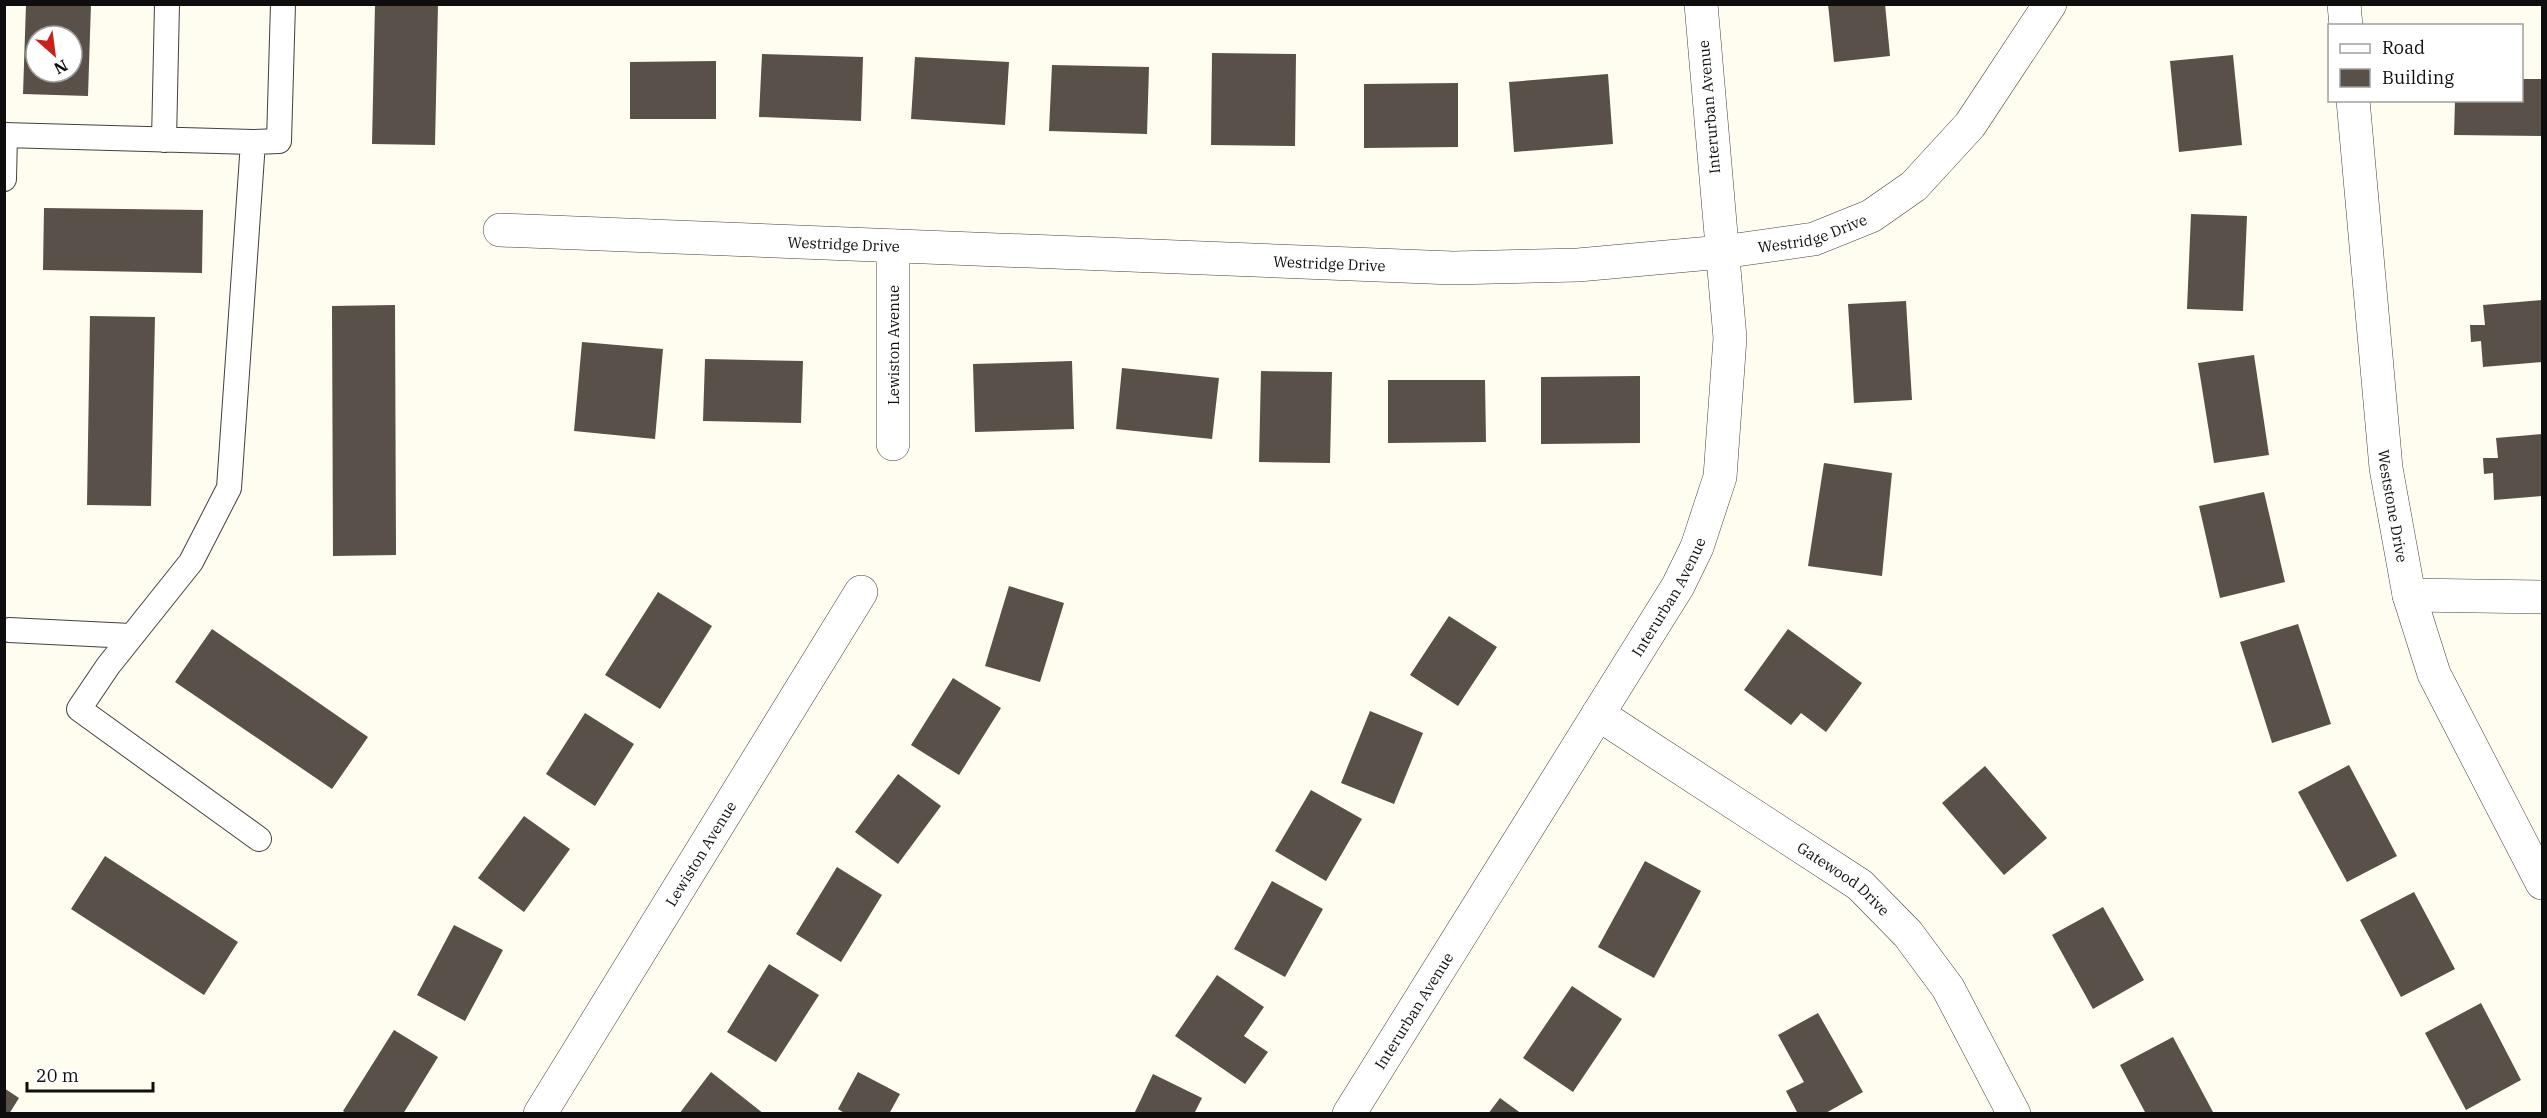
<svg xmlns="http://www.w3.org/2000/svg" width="2547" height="1118" viewBox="0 0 2547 1118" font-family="'IBM Plex Serif',serif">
<rect width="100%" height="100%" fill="#fffdef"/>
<path fill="#585049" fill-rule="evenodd" d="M26,4h65l-3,92 -65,-2zM36,36h36v36h-36z
M375,4h63l-3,141 -63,-1z
M1828,4h57l5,52 -56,6z
M1212,53l84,1 -1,92 -84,-1z
M762,54l101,3 -2,64 -102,-4z
M2233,55l9,90 -63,7 -9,-91z
M915,57l94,5 -4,63 -94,-6z
M716,61v58h-86v-57z
M1052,65l97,2 -2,67 -98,-3z
M1608,74l5,70 -99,8 -5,-70z
M2522,79h20v57l-88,-1 1,-35h67z
M1458,83v64l-94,1v-64z
M44,208l159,2 -1,63 -159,-3z
M2191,214l56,2 -4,95 -56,-2z
M2542,300v62l-59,5 -2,-26 -10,1 -1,-17h15l-2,-20z
M1906,301l6,99 -58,3 -6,-99z
M395,305l1,250 -63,1 -1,-250z
M90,316l65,1 -4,189 -64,-1z
M582,342l81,7 -8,90 -81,-8z
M2254,355l15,100 -55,8 -16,-100z
M705,359l98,2 -2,62 -98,-2z
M1072,361l2,68 -99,3 -2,-68z
M1122,368l97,10 -7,61 -96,-10z
M1261,371l71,1 -2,91 -71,-1z
M1640,376v67l-99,1v-67z
M1388,380h97l1,62 -98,1z
M2542,434v62l-48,4 -1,-27 -9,1 -1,-16h15l-2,-20z
M1824,463l68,10 -10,103 -74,-10z
M2264,492l21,90 -65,16 -21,-92z
M1009,586l55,17 -24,79 -55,-16z
M658,592l54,34 -52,83 -55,-34z
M1449,616l48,31 -39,59 -48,-31z
M2298,624l33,100 -59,19 -32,-101z
M212,629l156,108 -36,52 -157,-107z
M1788,629l74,54 -36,49 -25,-19 -10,12 -47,-35z
M953,678l48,30 -42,67 -48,-30z
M1370,711l53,22 -29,71 -53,-21z
M585,713l49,31 -39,62 -49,-32z
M2349,765l48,91 -50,26 -49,-90z
M1985,766l62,72 -43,37 -62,-72z
M898,774l43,32 -43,58 -43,-32z
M1311,790l51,29 -36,62 -51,-30z
M524,816l46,33 -46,63 -46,-34z
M105,856l133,86 -34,53 -133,-86z
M1645,861l56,30 -47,87 -56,-31z
M837,867l45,28 -41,67 -45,-28z
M1272,881l51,28 -38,68 -51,-28z
M2414,892l41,77 -54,28 -41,-77z
M2103,907l41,73 -51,29 -41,-74z
M454,925l49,25 -38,71 -48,-26z
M769,964l50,31 -43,67 -49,-30z
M1217,975l47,32 -20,29 24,16 -23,32 -70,-48z
M1572,986l50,33 -49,73 -50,-34z
M2481,1003l40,77 -55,30 -41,-77z
M1818,1013l45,79 -39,22h-26l-12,-23 18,-9 -26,-47z
M394,1030l44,27 -35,57h-56l-4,-3z
M2173,1037l40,75 -2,2h-65l-26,-49z
M711,1072l53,42h-85z
M858,1072l42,22 -11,20h-43l-8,-5z
M1153,1074l49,24 -8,16h-60z
M4,1088l15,10 -10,16h-5z
M1500,1098l22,16h-34z"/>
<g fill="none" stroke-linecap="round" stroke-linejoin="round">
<defs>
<path id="lane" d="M4,135l249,7 -24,346 -38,74 -83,104 -29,43 180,130
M164,140l3,-136
M253,142l26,-1 4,-137
M4,179l1,-44
M9,630l122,6"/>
<g id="street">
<path d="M2344,4l2,22"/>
<path id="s1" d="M2353,100l33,368 23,127 25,79 108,209"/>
<path id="s2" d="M500,230l953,38 125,-3 144,-13 92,-13 57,-23 43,-30 56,-61 80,-121"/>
<path d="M893,444v-198"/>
<path d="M2409,595l133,2"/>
<path id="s3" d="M1598,714l262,171 48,49 40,54 66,126"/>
<path id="s4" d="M540,1114l321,-522"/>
<path id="s5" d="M1349,1114l329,-528 19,-39 23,-70 10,-139 -29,-334"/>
</g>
</defs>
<use href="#lane" stroke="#414141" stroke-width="26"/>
<use href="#street" stroke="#414141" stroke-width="34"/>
<use href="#lane" stroke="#fff" stroke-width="24"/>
<use href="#street" stroke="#fff" stroke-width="33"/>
</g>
<g text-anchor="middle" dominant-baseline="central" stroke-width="6" stroke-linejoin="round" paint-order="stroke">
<g font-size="15" fill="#0e0e0e" stroke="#fff">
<text transform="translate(1709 107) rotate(-95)">Interurban Avenue</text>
<text stroke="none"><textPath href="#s2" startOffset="1316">Westridge Drive</textPath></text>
<text stroke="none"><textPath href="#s2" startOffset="344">Westridge Drive</textPath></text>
<text stroke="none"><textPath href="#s2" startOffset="830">Westridge Drive</textPath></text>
<text transform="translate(893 345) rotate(-90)">Lewiston Avenue</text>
<text stroke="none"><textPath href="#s1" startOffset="408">Weststone Drive</textPath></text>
<text stroke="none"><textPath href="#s5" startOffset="608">Interurban Avenue</textPath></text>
<text stroke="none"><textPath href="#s4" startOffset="306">Lewiston Avenue</textPath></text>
<text stroke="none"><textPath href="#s3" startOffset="296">Gatewood Drive</textPath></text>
<text stroke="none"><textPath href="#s5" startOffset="122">Interurban Avenue</textPath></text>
</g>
</g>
<rect width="2547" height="1118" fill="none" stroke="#0e0e0e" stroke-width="12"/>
<rect x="2328" y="24" width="195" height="78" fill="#ffffff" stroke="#9f9f9f" stroke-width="1.5"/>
<rect x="2340" y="44" width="30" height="9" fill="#ffffff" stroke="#9f9f9f" stroke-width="1.5"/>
<text x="2382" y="54" font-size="18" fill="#0e0e0e">Road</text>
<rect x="2340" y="69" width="30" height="18" fill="#585049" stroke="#9f9f9f" stroke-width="1.5"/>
<text x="2382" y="84" font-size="18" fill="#0e0e0e">Building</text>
<g transform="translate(54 54) rotate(152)"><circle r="28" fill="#ffffff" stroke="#9f9f9f" stroke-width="1.5"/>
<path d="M0-4.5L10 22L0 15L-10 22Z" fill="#ca211a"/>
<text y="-9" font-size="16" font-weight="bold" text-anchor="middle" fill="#0e0e0e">N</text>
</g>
<path d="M27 1082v9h126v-9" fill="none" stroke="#0e0e0e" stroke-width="3"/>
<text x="36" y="1082" font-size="18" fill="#0e0e0e" stroke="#ffffff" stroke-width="4.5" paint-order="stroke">20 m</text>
</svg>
